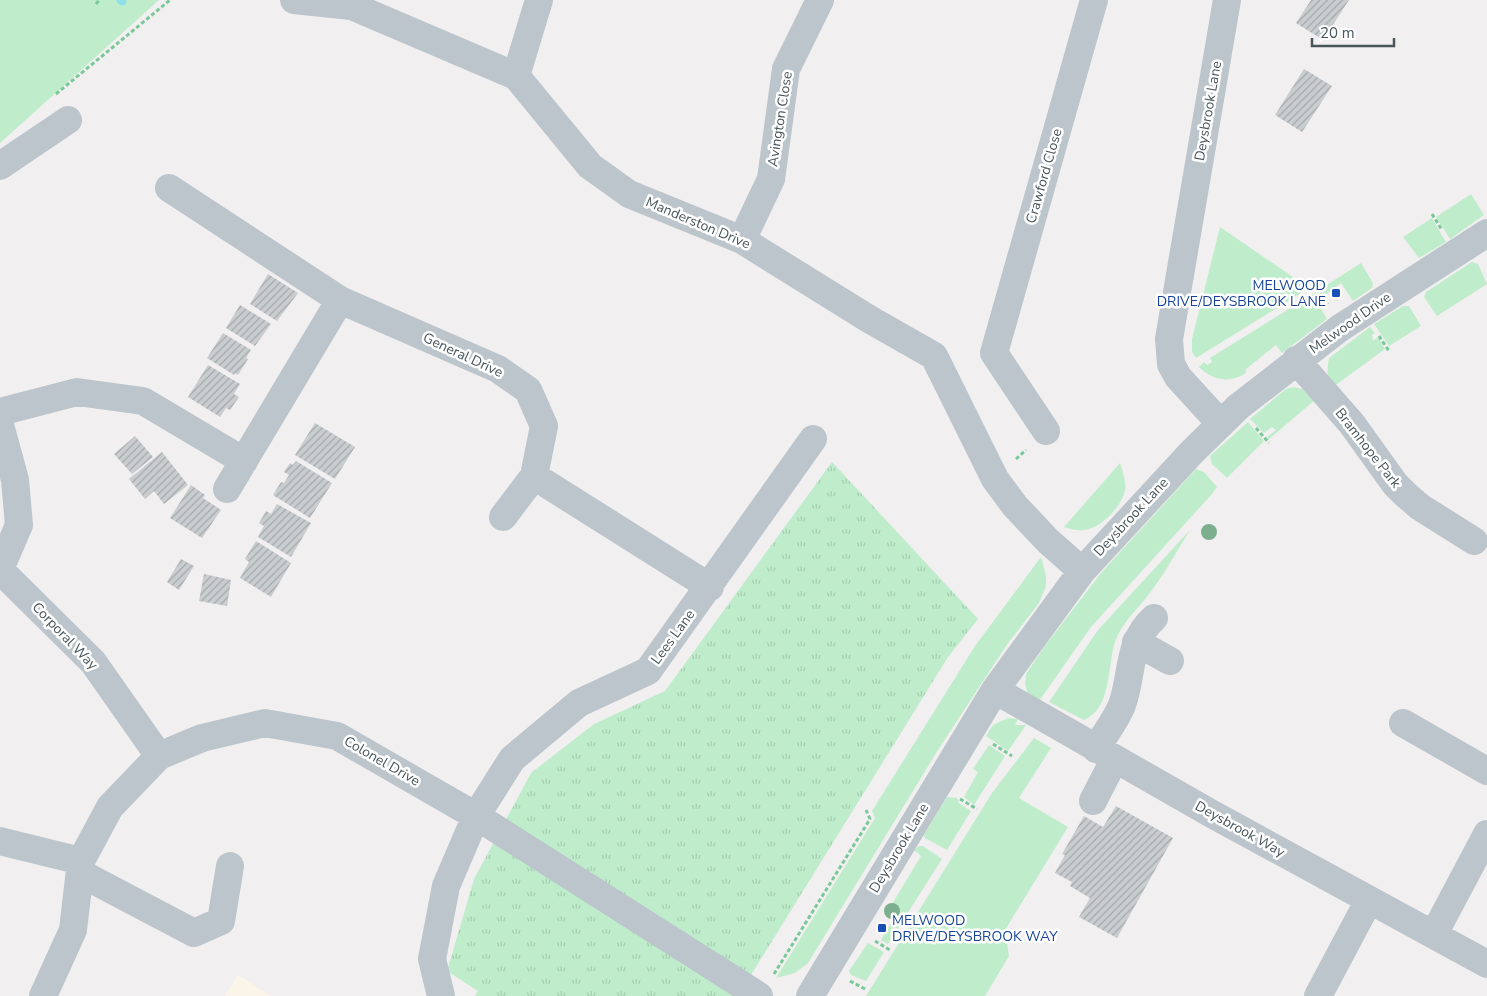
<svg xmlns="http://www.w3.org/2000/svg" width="1487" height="996" viewBox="0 0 1487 996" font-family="'Nunito Sans',sans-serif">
<defs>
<pattern id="park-tufts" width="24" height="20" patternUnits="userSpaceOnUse" patternTransform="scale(1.25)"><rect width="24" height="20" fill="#bfedcb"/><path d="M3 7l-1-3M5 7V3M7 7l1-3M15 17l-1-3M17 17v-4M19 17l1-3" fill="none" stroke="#a6cdb1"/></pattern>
<pattern id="building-hatch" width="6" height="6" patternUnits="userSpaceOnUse" patternTransform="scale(1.25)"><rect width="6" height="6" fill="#c9cdd0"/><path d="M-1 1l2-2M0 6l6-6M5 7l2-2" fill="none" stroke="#a5a9ac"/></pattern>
</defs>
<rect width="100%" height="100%" fill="#f1efef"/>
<path fill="#fbf4e9" d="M238,975l33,21h-46z"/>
<path fill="#bfedcb" d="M0,0h159l-159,143z
M1471,194l13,21 -34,24 -14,-22z
M1432,218l14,24 -27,16 -16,-21z
M1220,227l89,61 -113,70 -4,-6v-13z
M1472,262l6,2 9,20 -50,32 -13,-19 2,-5z
M1361,263l12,20 -1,5 -19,13 -12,-18 -17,13 -5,-6z
M1316,292l6,8 -1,9 6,10 -45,34 -6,-8 -30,24v4c-16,11 -35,7 -47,-6l5,-5 3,3 5,-3 -2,-4z
M1403,306h6l12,20 -32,20 -15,-22z
M1370,327l5,6 -3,2 1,6 5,-4 7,12 -52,38c-7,-9 -6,-18 -4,-29z
M1294,387l13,3 9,9 -48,41 -1,-3 9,-7 -4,-3 -8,6 -14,-14 36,-30z
M1248,422l16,19 -37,37 -15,-14 -2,-8z
M1120,463c3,9 6,18 5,27 -3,17 -24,38 -41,40 -6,1 -14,-1 -20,-3z
M1196,469l8,3 13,15 -5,7 -121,133 -54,77 -8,-5 -4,-15 1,-10 19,-28 56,-73z
M1190,530c-14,22 -27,47 -44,68 -12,15 -24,25 -31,44 -8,25 -3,66 -31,78l-35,-18 49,-72z
M1041,557l5,19v10l-7,17 -33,43 -68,104 -130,213 -13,10 -19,5 99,-160 -3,-7 103,-165z
M1008,718l10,1 -3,6h11l-18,26 -22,-15 7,-11z
M1034,738l17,10 -32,50 49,29 -63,103 4,26 -24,40h-119l126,-203z
M989,745l16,11 -31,49 -10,-8 14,-25 -5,-3z
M947,797l10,1 2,5 12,8 -24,39 -22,-12 -1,-3z
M919,846h4l19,13 -54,85 -7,-4 12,-20 -7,-6 35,-58 -7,-6z
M868,943l16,9 -18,29 -15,-6 -2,-4z"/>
<path fill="url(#park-tufts)" d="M832,462l146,157 -30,38 -210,339h-263l3,-5 -31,-20 27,-92 57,-106 63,-49 71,-33z"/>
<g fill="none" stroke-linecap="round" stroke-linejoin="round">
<path stroke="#8fe0e8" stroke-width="9" d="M121,0l1,1"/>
</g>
<path fill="url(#building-hatch)" d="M1311,0h38l-26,40 -27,-17z
M1304,69l28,17 -30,46 -27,-17z
M268,274l30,19 -21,28 -27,-17z
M240,305l31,19 -16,22 -29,-18z
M223,333l28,17 -5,8 2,1 -10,16 -3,-2 -1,2 -27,-17z
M208,365l32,19 -6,10 5,3 -9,13 -4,-2 -6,9 -32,-20z
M315,423l40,24 -20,32 -40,-24z
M135,436l18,21 -21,17 -18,-20z
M162,452l26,33 -24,19 -10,-13 -9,8 -16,-20z
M296,461l36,22 -22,35 -37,-23 8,-13 3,1 5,-8 -5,-3 6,-9 3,2z
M191,485l14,10 -2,3 18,12 -19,28 -32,-20z
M277,504l34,19 -20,34 -33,-20 6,-11 -5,-3 7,-12 5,3z
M256,541l35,22 -20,34 -31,-19 9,-16 -4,-3z
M181,559l13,7 -15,24 -12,-8z
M204,574l27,6 -4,26 -28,-5z
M1116,806l57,32 -56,100 -38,-21 11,-19 -20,-12 2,-4 -17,-9 10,-18 -3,-1 22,-38 19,11z"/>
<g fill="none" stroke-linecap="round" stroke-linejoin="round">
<path stroke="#79c998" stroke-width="3" stroke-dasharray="4 2.5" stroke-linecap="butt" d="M96,4l3,-4
M56,94l114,-94
M1432,214l10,16
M1316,288l12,16
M1379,336l10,15
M1256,428l13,15
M1016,459l10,-9
M993,744l19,12
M960,799l17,10
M875,941l15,9
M774,974l96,-155 -4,-9
M850,981l15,8"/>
<path stroke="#bbc5cb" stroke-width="28" d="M294,0l58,6 164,70 74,90 39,28 113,46 127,79 65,37 61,123 20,27 33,35 34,30
M516,76l23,-76
M0,166l68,-46
M169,188l171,112 158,69 30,21 16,36 -10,50 -31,41
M742,240l29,-61 15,-110 34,-69
M1296,360l56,64 43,60 10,10 15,13 54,34
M0,412l77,-20 66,9 101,60
M1221,424l-43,-47 -7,-13 -2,-25 58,-339
M0,425l15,55 4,45 -19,44
M1046,431l-52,-78 100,-353
M534,476l176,111
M227,489l113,-189
M0,570l93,92 66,94
M1136,642l34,19
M995,690l217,124 275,150
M1403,723l84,48
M1096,749c8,-14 20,-29 26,-44 11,-30 5,-63 32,-87
M1093,801l21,-41
M0,841l81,20
M80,873l114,60 27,-12 9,-55
M1434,934l53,-100
M43,996l30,-66 8,-69 29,-54 49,-51 43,-18 63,-15 72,13 139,80 283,180
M441,996l-9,-37 14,-73 30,-70 36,-57 67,-56 69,-32 165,-232
M810,996l185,-306 87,-119 110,-119 46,-45 102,-79 147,-95
M1318,996l51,-96"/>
</g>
<g fill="#7baf8e">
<circle cx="1209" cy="532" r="8"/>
<circle cx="892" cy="911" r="8"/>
</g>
<g fill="#1a4fb4" stroke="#fff" stroke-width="2">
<rect x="1331" y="288" width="10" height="10" rx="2.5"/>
<rect x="877" y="923" width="10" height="10" rx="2.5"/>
</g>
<g text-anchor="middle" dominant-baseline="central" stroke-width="5" stroke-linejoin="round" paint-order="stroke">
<g font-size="14" fill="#48555b" stroke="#fff">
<text transform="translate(1208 111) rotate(-80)">Deysbrook Lane</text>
<text transform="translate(780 119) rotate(-81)">Avington Close</text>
<text transform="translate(1044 176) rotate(-74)">Crawford Close</text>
<text transform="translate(698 223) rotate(23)">Manderston Drive</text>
<text transform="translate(1350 323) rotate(-35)">Melwood Drive</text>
<text transform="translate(463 355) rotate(25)">General Drive</text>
<text transform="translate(1368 448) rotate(52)">Bramhope Park</text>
<text transform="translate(1131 517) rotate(-47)">Deysbrook Lane</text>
<text transform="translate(65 636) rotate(46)">Corporal Way</text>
<text transform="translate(673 637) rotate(-54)">Lees Lane</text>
<text transform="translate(382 761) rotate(30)">Colonel Drive</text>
<text transform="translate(1240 829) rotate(29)">Deysbrook Way</text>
<text transform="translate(899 848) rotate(-59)">Deysbrook Lane</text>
</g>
<g font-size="14" fill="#164399" stroke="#fff" text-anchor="end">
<text x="1326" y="285">MELWOOD<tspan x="1326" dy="16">DRIVE/DEYSBROOK LANE</tspan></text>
<text x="892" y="920" text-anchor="start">MELWOOD<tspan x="892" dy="16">DRIVE/DEYSBROOK WAY</tspan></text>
</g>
</g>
<path d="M1312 38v8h82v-8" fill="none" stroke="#48555b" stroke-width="2.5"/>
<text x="1320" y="38" font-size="15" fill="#48555b" stroke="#ffffff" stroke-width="4" paint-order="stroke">20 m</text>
</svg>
